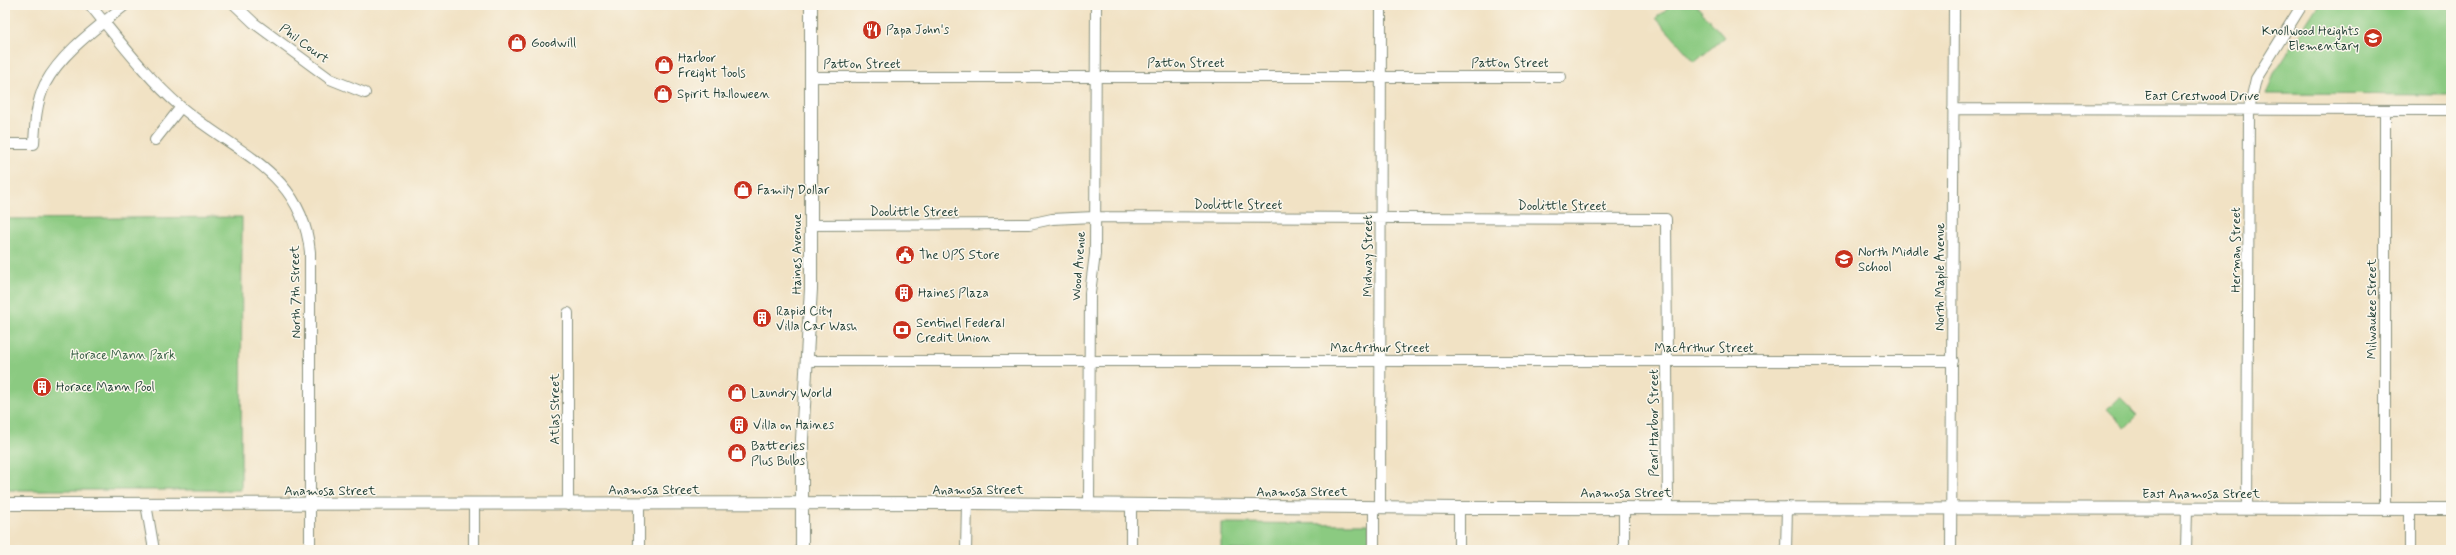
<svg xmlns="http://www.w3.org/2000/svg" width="2456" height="555" viewBox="0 0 2456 555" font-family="Mynerve,sans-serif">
<rect width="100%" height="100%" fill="#fbf7ec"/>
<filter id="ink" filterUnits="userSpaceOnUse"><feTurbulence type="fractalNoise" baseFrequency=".025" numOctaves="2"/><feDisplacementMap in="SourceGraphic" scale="8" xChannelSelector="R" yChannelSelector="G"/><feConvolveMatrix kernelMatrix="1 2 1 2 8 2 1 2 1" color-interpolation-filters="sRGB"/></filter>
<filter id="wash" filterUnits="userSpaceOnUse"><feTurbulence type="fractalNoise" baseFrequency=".012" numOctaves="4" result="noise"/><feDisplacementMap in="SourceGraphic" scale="16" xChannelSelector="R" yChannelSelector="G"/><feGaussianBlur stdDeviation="0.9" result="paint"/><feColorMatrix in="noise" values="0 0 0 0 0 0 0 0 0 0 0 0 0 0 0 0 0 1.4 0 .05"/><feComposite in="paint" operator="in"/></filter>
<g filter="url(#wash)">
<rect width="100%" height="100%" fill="#f1e2c4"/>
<path fill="#8bca81" stroke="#55845a" d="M1671,5h25l28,32 -29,25 -39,-44z
M2318,5h129l4,3v87l-185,-1 9,-22z
M242,217l-1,273h-236v-271z
M2120,397l18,18 -13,13 -18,-18z
M1221,523l148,1v26h-148z"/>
</g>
<g filter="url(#ink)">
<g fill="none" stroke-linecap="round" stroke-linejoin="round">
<defs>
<path id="minor" d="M90,5c29,35 57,73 91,102 54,46 121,64 129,145v298
M235,5l19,18 76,56 35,14
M811,77h750
M1953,109l498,1
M2385,110v399
M155,140l26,-33
M5,144h29c1,-20 2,-41 11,-60 17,-32 53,-57 80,-79
M810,225l219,-1 23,-5 42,-2 572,2 2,288
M568,313v192
M808,361h1145
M146,504l8,46
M1089,505l1,-212 5,-39 1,-249
M1131,505v45
M1380,506l1,-501
M2247,509l2,-400 7,-30 46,-74
M2410,509v41
M474,550v-45
M639,550v-46
M966,550l1,-47
M1374,550v-43
M1459,550v-42
M1624,550v-43
M1786,550l1,-43
M1951,550l3,-545
M2186,550l1,-41"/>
<path id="major" d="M5,504l962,-1 492,5 992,1
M802,550v-111l9,-150v-284"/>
</defs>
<use href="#minor" stroke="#88907c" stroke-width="12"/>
<use href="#major" stroke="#88907c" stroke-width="14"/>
<use href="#minor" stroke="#fff" stroke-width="10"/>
<use href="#major" stroke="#fff" stroke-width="12"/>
</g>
</g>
<defs>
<symbol id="restaurant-disc" viewBox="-11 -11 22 22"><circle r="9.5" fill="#c8321e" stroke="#fbf7ec"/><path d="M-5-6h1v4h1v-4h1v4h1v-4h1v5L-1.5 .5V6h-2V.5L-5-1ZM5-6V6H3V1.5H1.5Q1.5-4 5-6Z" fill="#fff"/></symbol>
<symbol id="school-disc" viewBox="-11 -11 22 22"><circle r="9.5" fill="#c8321e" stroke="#fbf7ec"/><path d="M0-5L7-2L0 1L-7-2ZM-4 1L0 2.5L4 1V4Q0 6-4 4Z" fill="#fff"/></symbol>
<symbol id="shop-disc" viewBox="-11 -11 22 22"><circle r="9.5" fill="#c8321e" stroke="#fbf7ec"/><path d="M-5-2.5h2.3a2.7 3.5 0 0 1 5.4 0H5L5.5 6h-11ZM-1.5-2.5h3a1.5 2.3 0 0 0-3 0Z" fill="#fff"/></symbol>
<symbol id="civic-disc" viewBox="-11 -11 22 22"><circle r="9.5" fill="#c8321e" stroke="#fbf7ec"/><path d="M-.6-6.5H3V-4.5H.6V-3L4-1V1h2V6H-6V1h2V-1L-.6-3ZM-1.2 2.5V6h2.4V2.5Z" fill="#fff"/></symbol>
<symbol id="building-disc" viewBox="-11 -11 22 22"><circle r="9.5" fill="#c8321e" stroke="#fbf7ec"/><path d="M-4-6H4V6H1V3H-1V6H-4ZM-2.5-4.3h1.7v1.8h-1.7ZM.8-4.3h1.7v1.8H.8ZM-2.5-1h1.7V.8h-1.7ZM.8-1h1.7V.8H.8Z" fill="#fff"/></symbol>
<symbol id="bank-disc" viewBox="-11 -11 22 22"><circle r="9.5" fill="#c8321e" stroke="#fbf7ec"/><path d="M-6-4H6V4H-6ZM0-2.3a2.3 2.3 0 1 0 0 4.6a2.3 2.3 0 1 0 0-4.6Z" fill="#fff"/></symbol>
</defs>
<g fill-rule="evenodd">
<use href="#restaurant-disc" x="861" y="19" width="22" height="22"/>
<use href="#school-disc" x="2362" y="27" width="22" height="22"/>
<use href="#shop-disc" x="506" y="32" width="22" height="22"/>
<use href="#shop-disc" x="653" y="54" width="22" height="22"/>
<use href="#shop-disc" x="652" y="83" width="22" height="22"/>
<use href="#shop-disc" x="732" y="179" width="22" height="22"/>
<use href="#civic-disc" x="894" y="244" width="22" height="22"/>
<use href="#school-disc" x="1833" y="248" width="22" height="22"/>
<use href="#building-disc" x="893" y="282" width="22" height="22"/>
<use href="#building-disc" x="751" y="307" width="22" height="22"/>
<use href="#bank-disc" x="891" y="319" width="22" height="22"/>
<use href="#building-disc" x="31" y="376" width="22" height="22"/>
<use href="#shop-disc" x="726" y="382" width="22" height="22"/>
<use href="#building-disc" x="728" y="414" width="22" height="22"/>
<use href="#shop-disc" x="726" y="442" width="22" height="22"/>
</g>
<g text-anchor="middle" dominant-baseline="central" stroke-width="3" stroke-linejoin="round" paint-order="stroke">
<g font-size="13" fill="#1f3d34" stroke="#fbf7ec" text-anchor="start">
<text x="886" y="30">Papa John's</text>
<text x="2359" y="31" text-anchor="end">Knollwood Heights<tspan x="2359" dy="15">Elementary</tspan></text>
<text x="531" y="43">Goodwill</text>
<text x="678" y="58">Harbor<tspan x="678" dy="15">Freight Tools</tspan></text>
<text x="677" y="94">Spirit Halloween</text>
<text x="757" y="190">Family Dollar</text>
<text x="1858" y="252">North Middle<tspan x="1858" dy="15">School</tspan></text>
<text x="919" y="255">The UPS Store</text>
<text x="918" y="293">Haines Plaza</text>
<text x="776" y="311">Rapid City<tspan x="776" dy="15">Villa Car Wash</tspan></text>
<text x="916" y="323">Sentinel Federal<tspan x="916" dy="15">Credit Union</tspan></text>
<text x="56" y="387">Horace Mann Pool</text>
<text x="751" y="393">Laundry World</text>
<text x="753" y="425">Villa on Haines</text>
<text x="751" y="446">Batteries<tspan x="751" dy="15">Plus Bulbs</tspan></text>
</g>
<g font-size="13" fill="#1f3d34" stroke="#fbf7ec">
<text transform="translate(304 44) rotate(36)">Phil Court</text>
<text x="1186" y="63">Patton Street</text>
<text x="1510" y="63">Patton Street</text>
<text x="862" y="64">Patton Street</text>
<text x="2202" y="96">East Crestwood Drive</text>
<text x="1238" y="205">Doolittle Street</text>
<text x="1562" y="206">Doolittle Street</text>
<text x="914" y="212">Doolittle Street</text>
<text transform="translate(2236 250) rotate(-90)">Herman Street</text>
<text transform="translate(797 254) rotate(-90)">Haines Avenue</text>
<text transform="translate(1368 256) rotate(-90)">Midway Street</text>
<text transform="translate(1079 266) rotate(-86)">Wood Avenue</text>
<text transform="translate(1940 277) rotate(-90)">North Maple Avenue</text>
<text transform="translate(296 292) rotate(-91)">North 7th Street</text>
<text transform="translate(2372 309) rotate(-90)">Milwaukee Street</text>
<text x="1380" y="348">MacArthur Street</text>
<text x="1704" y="348">MacArthur Street</text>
<text transform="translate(555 409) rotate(-90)">Atlas Street</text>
<text transform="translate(1654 423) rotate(-90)">Pearl Harbor Street</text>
<text x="654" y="490">Anamosa Street</text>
<text x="978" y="490">Anamosa Street</text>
<text x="330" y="491">Anamosa Street</text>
<text x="1302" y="492">Anamosa Street</text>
<text x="1626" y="493">Anamosa Street</text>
<text x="2201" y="494">East Anamosa Street</text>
</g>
<g font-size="13" fill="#3a6047" stroke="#fbf7ec">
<text x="123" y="355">Horace Mann Park</text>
</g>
</g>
<rect width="2456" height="555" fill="none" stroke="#fbf7ec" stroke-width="20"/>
</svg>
